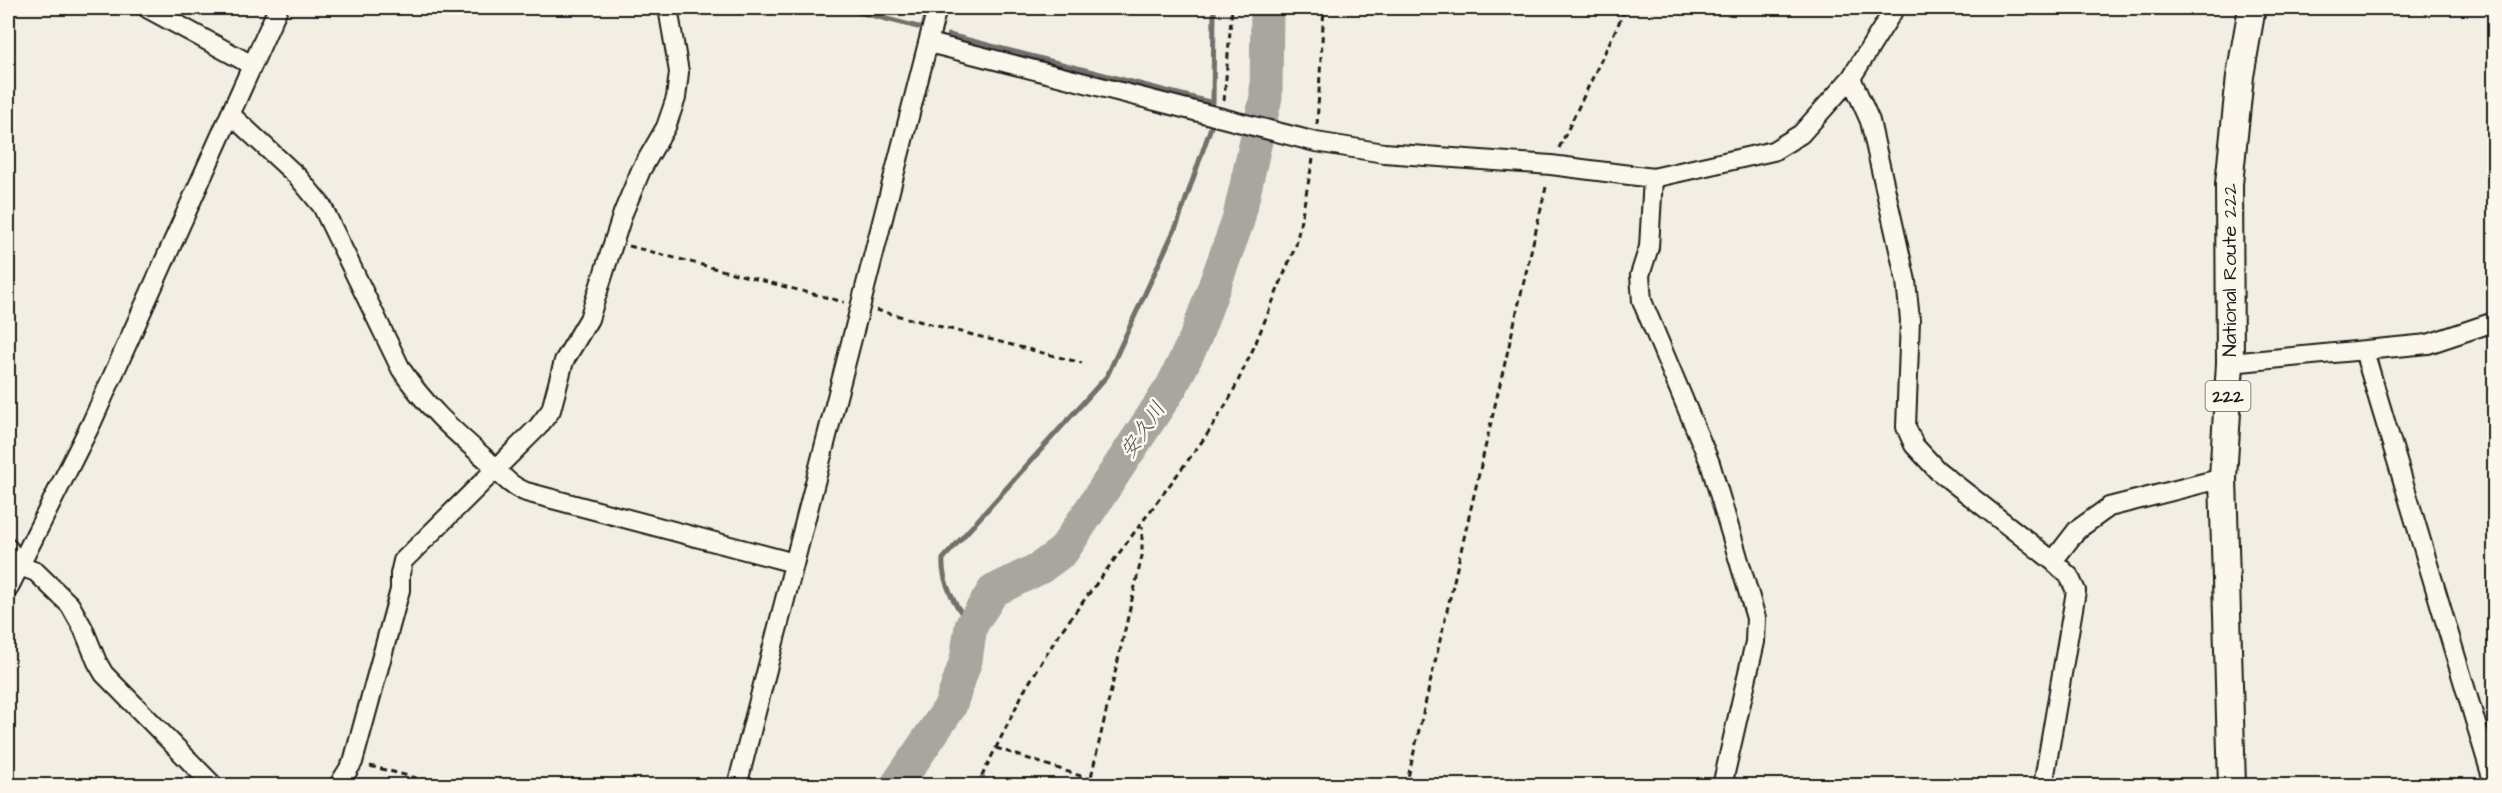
<svg xmlns="http://www.w3.org/2000/svg" width="2502" height="793" viewBox="0 0 2502 793" font-family="'Architects Daughter','Klee One',sans-serif">
<rect width="100%" height="100%" fill="#f2eee4"/>
<filter id="ink" filterUnits="userSpaceOnUse"><feTurbulence type="fractalNoise" baseFrequency=".0167" numOctaves="2"/><feDisplacementMap in="SourceGraphic" scale="12" xChannelSelector="R" yChannelSelector="G"/><feConvolveMatrix kernelMatrix="1 2 1 2 8 2 1 2 1" color-interpolation-filters="sRGB"/></filter>
<g filter="url(#ink)">
<g fill="none" stroke-linecap="round" stroke-linejoin="round">
<path stroke="#716f6b" stroke-width="5" d="M843,8l75,19
M949,35l264,68 1,-95
M971,626c-15,-19 -30,-43 -28,-67l164,-183 71,-154 33,-95"/>
<path stroke="#a9a6a0" stroke-width="33" d="M896,786l54,-79 16,-47 5,-34 22,-35 47,-23 23,-17 109,-165 23,-47 43,-118 20,-89 8,-35 1,-89"/>
<defs>
<path id="minor" d="M147,8l105,57
M929,43l387,99 68,11 167,12 102,13 120,-27 28,-17 50,-56 44,-70
M1851,78l19,43 36,160 4,39 -4,107 8,18 23,25 116,91 16,15 7,15 -33,195
M231,115l67,62 24,29 79,163c23,36 54,63 86,91 16,15 18,23 39,32l268,71
M1653,178l-4,69 -9,28 2,26 68,162 46,155 -1,24 -33,144
M2364,351l130,433
M2230,363l198,-19 66,-22
M8,548l12,18 16,6 34,33 13,23 14,34 7,12 110,112
M2053,561l24,-31 32,-23 114,-29
M8,589l84,-167 186,-414
M338,786l15,-24 47,-172v-16l3,-13 135,-134 13,-17 13,-49 25,-42 34,-106 18,-43 25,-43 10,-29 3,-26 -11,-64
M737,786l200,-778"/>
<path id="highway" d="M2232,786l-9,-308 7,-115 -1,-179 11,-108 12,-68"/>
</defs>
<use href="#minor" stroke="#1c1c1c" stroke-width="22"/>
<use href="#highway" stroke="#1c1c1c" stroke-width="30"/>
<path stroke="#1c1c1c" stroke-width="3" stroke-dasharray="6 4.5" stroke-linecap="butt" d="M1224,101l8,-93
M1317,125l7,-117
M1559,148l67,-140
M629,246l215,56
M876,310l206,53
M996,748l115,38
M370,766l77,20
M977,786l47,-95 35,-57 147,-198 24,-38 24,-51 42,-102 17,-86
M1089,786l53,-230v-30
M1406,786l141,-603"/>
<use href="#minor" stroke="#fbf7ec" stroke-width="18"/>
<use href="#highway" stroke="#fbf7ec" stroke-width="26"/>
</g>
</g>
<g text-anchor="middle" dominant-baseline="central" stroke-width="5" stroke-linejoin="round" paint-order="stroke">
<rect fill="#fbf7ec" stroke="#5f5e5a" stroke-width="1.5" x="2205.5" y="381" width="45" height="30" rx="4.5"/>
<g font-size="18" font-weight="bold" fill="#1c1c1c">
<text x="2228" y="396">222</text>
</g>
<g font-size="20" fill="#1c1c1c" stroke="#fbf7ec">
<text transform="translate(2230 270) rotate(-90)">National Route 222</text>
</g>
<g font-size="21" font-style="italic" fill="#545351" stroke="#fbf7ec">
<text transform="translate(1143 430) rotate(-56)">安久川</text>
</g>
</g>
<rect width="2502" height="793" fill="none" stroke="#fbf7ec" stroke-width="30"/>
<rect x="15" y="15" width="2472" height="763" fill="none" stroke="#1c1c1c" stroke-width="2" filter="url(#ink)"/>
</svg>
